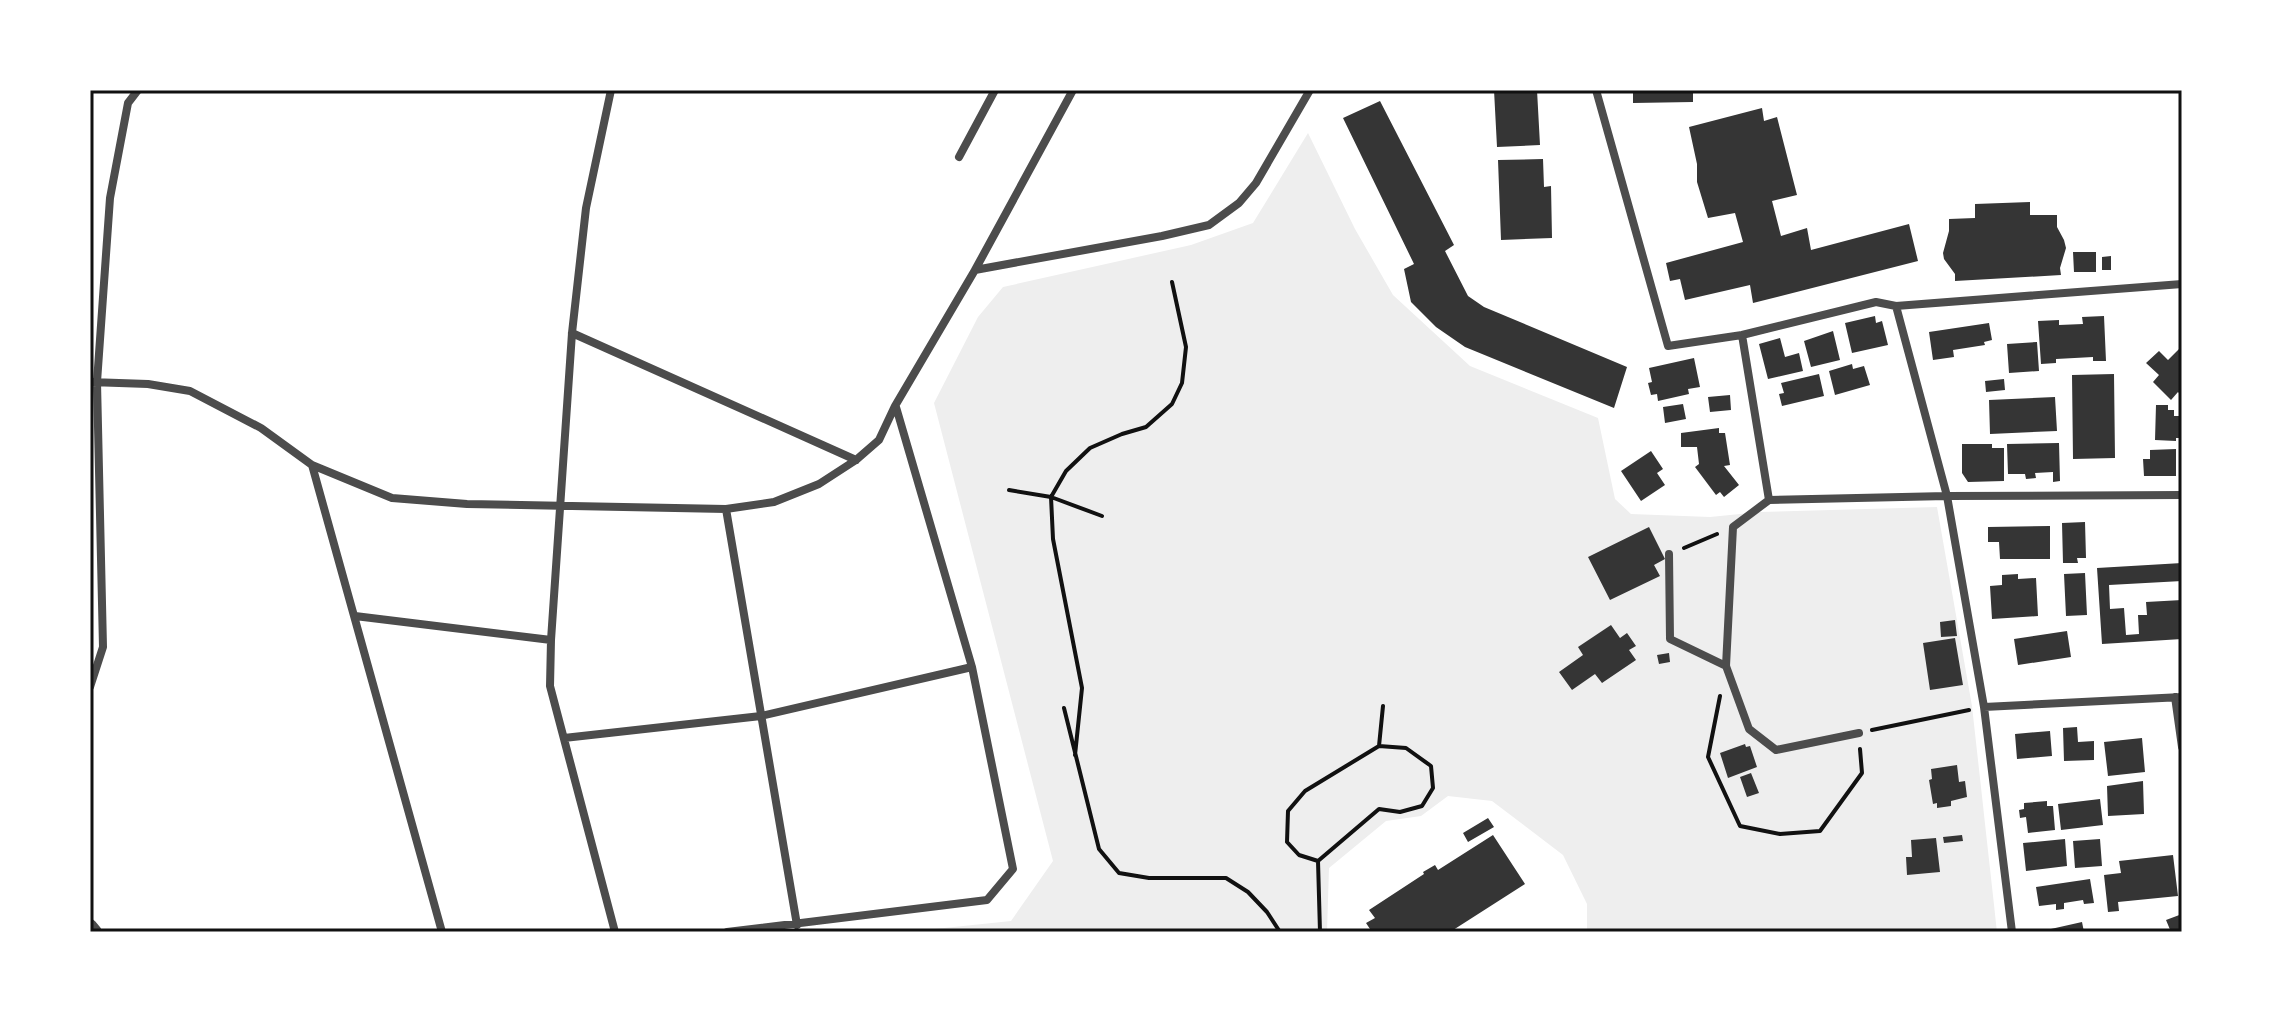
<svg xmlns="http://www.w3.org/2000/svg" width="2272" height="1022" viewBox="0 0 2272 1022" font-family="'DM Sans',sans-serif">
<rect width="100%" height="100%" fill="#fff"/>
<path fill="#eee" d="M1308,133l47,96 38,66 77,71 128,52 17,81 16,15 79,3 50,-5 177,-5 35,199 25,226h-410v-28l-24,-49 -71,-54 -44,-5 -27,20 -35,5 -57,47 -2,64h-421l105,-11 42,-60 -119,-458 44,-86 25,-30 188,-42 62,-22z"/>
<path fill="#353535" d="M1494,90h43l3,55 -43,2z
M1633,90h60v12l-60,1z
M1380,101l74,144 -9,6 23,45 16,11 143,60 -13,41 -149,-61 -29,-20 -25,-25 -7,-33 10,-5 -71,-146z
M1762,108l2,13 13,-4 20,78 -25,6 9,35 26,-8 4,22 98,-26 9,37 -165,42 -3,-18 -65,15 -5,-21 -10,2 -4,-18 77,-21 -8,-29 -27,5 -11,-36v-18l-8,-37z
M1543,159l1,28 7,-1 1,52 -51,2 -3,-80z
M2030,202v13h27v12l7,13 2,8 -6,20 1,7 -106,6v-7l-11,-15 -1,-6 6,-22v-12l26,-1v-14z
M2073,252h23v20h-22z
M2111,256v14h-9v-13z
M1875,316l1,7 6,-2 6,24 -36,8 -7,-30z
M2104,316l2,45h-13v-4l-37,2v4l-15,1 -3,-43 21,-1v5l24,-1 -1,-7z
M1989,323l3,17 -8,2 1,3 -32,5 1,7 -21,3 -4,-28z
M1833,331l7,29 -29,7 -7,-26z
M1780,338l5,19 14,-4 4,18 -35,8 -9,-35z
M2037,342l2,29 -30,2 -2,-29z
M2182,346v50l-4,-4 -7,8 -18,-18 6,-7 -13,-12 13,-12 9,9z
M1694,358l6,29 -12,2 1,5 -31,7 -1,-7 -6,1 -3,-12 4,-1 -3,-14z
M1852,364l1,5 11,-3 6,19 -35,10 -6,-24z
M1819,374l5,22 -42,10 -3,-12 5,-1 -3,-10z
M2114,374l1,84 -42,1 -1,-84z
M2004,379l1,11 -19,2 -1,-11z
M1730,395l1,15 -21,2 -2,-15z
M2055,397l2,34 -67,3 -1,-34z
M1683,404l3,15 -21,4 -2,-16z
M2156,405h12v5h6v6h7l1,22h-6v3l-21,-1z
M1719,428v5h6l5,32 -6,1 15,19 -15,12 -4,-5 -4,3 -21,-28 4,-3 -2,-17h-16v-14z
M2059,443l1,38 -7,1v-10l-18,1 1,5 -10,1 -1,-5h-17l-1,-30z
M1962,444h30v4h12v33l-36,1 -6,-9z
M2176,449v27h-32l-1,-17h7v-9z
M1651,451l12,18 -6,4 8,12 -24,16 -20,-30z
M2085,522l1,36h-9l1,5h-15l-1,-40z
M2050,526v33h-50l-1,-17h-11v-15z
M1649,527l16,32 -11,6 6,11 -50,24 -22,-43z
M2182,563v18l-73,4 1,24 14,-1 2,27 13,-1 -1,-19h9l-1,-13 36,-2v39l-80,5 -5,-76z
M2085,573l2,42 -21,1 -2,-42z
M2018,574v5l18,-1 2,38 -46,3 -2,-33 12,-1v-10z
M1955,620l2,16 -16,1 -1,-15z
M1611,625l9,13 7,-5 9,13 -7,4 7,10 -34,23 -7,-9 -23,16 -13,-18 24,-17 -5,-8z
M2067,631l4,26 -53,8 -4,-26z
M1955,638l8,47 -33,5 -7,-47z
M1669,653l1,9 -11,2 -2,-9z
M2077,727l1,15 16,-1v19l-30,1 -1,-33z
M2050,731l2,25 -35,3 -2,-25z
M2142,738l3,34 -37,4 -4,-34z
M1745,744l1,3 4,-1 7,21 -29,11 -8,-25z
M1957,765l2,17 6,-1 2,16 -16,4v5l-14,2v-5l-4,1 -4,-24 3,-1 -1,-10z
M1751,773l8,20 -12,4 -7,-20z
M2143,781l1,33 -36,2 -1,-30z
M2100,799l3,26 -42,5 -3,-26z
M2047,801v5h6l2,24 -27,3 -2,-16 -6,1 -1,-8 5,-1v-6z
M1488,818l6,9 -26,15 -5,-9z
M1493,835l32,49 -75,48h-78l-6,-9 9,-5 -6,-8 55,-36 -1,-2 12,-7 3,5z
M1962,835l1,6 -19,2 -1,-6z
M1936,838l4,34 -33,3 -1,-18h6l-1,-17z
M2065,839l2,27 -41,5 -3,-28z
M2100,839l2,27 -27,2 -2,-27z
M2173,855l5,41 -60,6 1,9 -11,1 -4,-37 17,-2 -2,-12z
M2090,879l4,24 -10,1 -1,-4 -19,3v6l-8,1v-6l-17,2 -3,-19z
M2182,914v18h-11l-5,-12z
M2082,922l2,10h-42v-1z"/>
<g fill="none" stroke-linecap="round" stroke-linejoin="round">
<path stroke="#111" stroke-width="4" d="M1009,490l42,7 51,19
M1684,548l33,-14
M1720,696l-12,61 32,69 40,8 40,-3 42,-58 -2,-24
M1064,708l35,141 20,24 30,5h77l22,14 19,20 13,20
M1872,730l97,-20
M1379,746l27,2 25,18 2,22 -11,18 -22,6 -21,-3 -61,52 -19,-6 -12,-13 1,-31 17,-20z
M1379,746l4,-40
M1075,755l7,-67 -29,-149 -2,-42 15,-26 24,-23 32,-14 24,-7 26,-23 10,-21 4,-36 -14,-65
M1318,861l2,71"/>
<path stroke="#4c4c4c" stroke-width="8" d="M611,90l-25,118 -14,125 -21,307 -1,46 65,246
M1596,90l72,256 74,-11 134,-33 20,4 286,-22
M959,157l36,-67
M975,270l98,-180
M1896,306l51,190 37,211 28,225
M572,333l284,127
M1742,335l27,165 178,-4 235,-1
M90,382l58,2 42,7 71,37 51,37 80,33 75,6 259,5 48,-7 45,-18 37,-24 23,-20 16,-34 80,-136 187,-34 47,-11 30,-22 17,-20 54,-93
M312,465l130,467
M1769,500l-36,27 -7,139 23,63 27,21 83,-17
M726,509l71,416
M1669,554l1,85 56,27
M355,616l196,24
M90,687l13,-40 -6,-265 13,-184 18,-95 10,-13
M2175,697l7,50
M1984,707l198,-10
M564,738l197,-22 211,-49
M727,932l260,-32 26,-31 -41,-202 -76,-260"/>
<path stroke="#4c4c4c" stroke-width="14" d="M90,926l5,6"/>
</g>
<rect width="2272" height="1022" fill="none" stroke="#ffffff" stroke-width="184"/>
<rect x="92" y="92" width="2088" height="838" fill="none" stroke="#111" stroke-width="3"/>
</svg>
